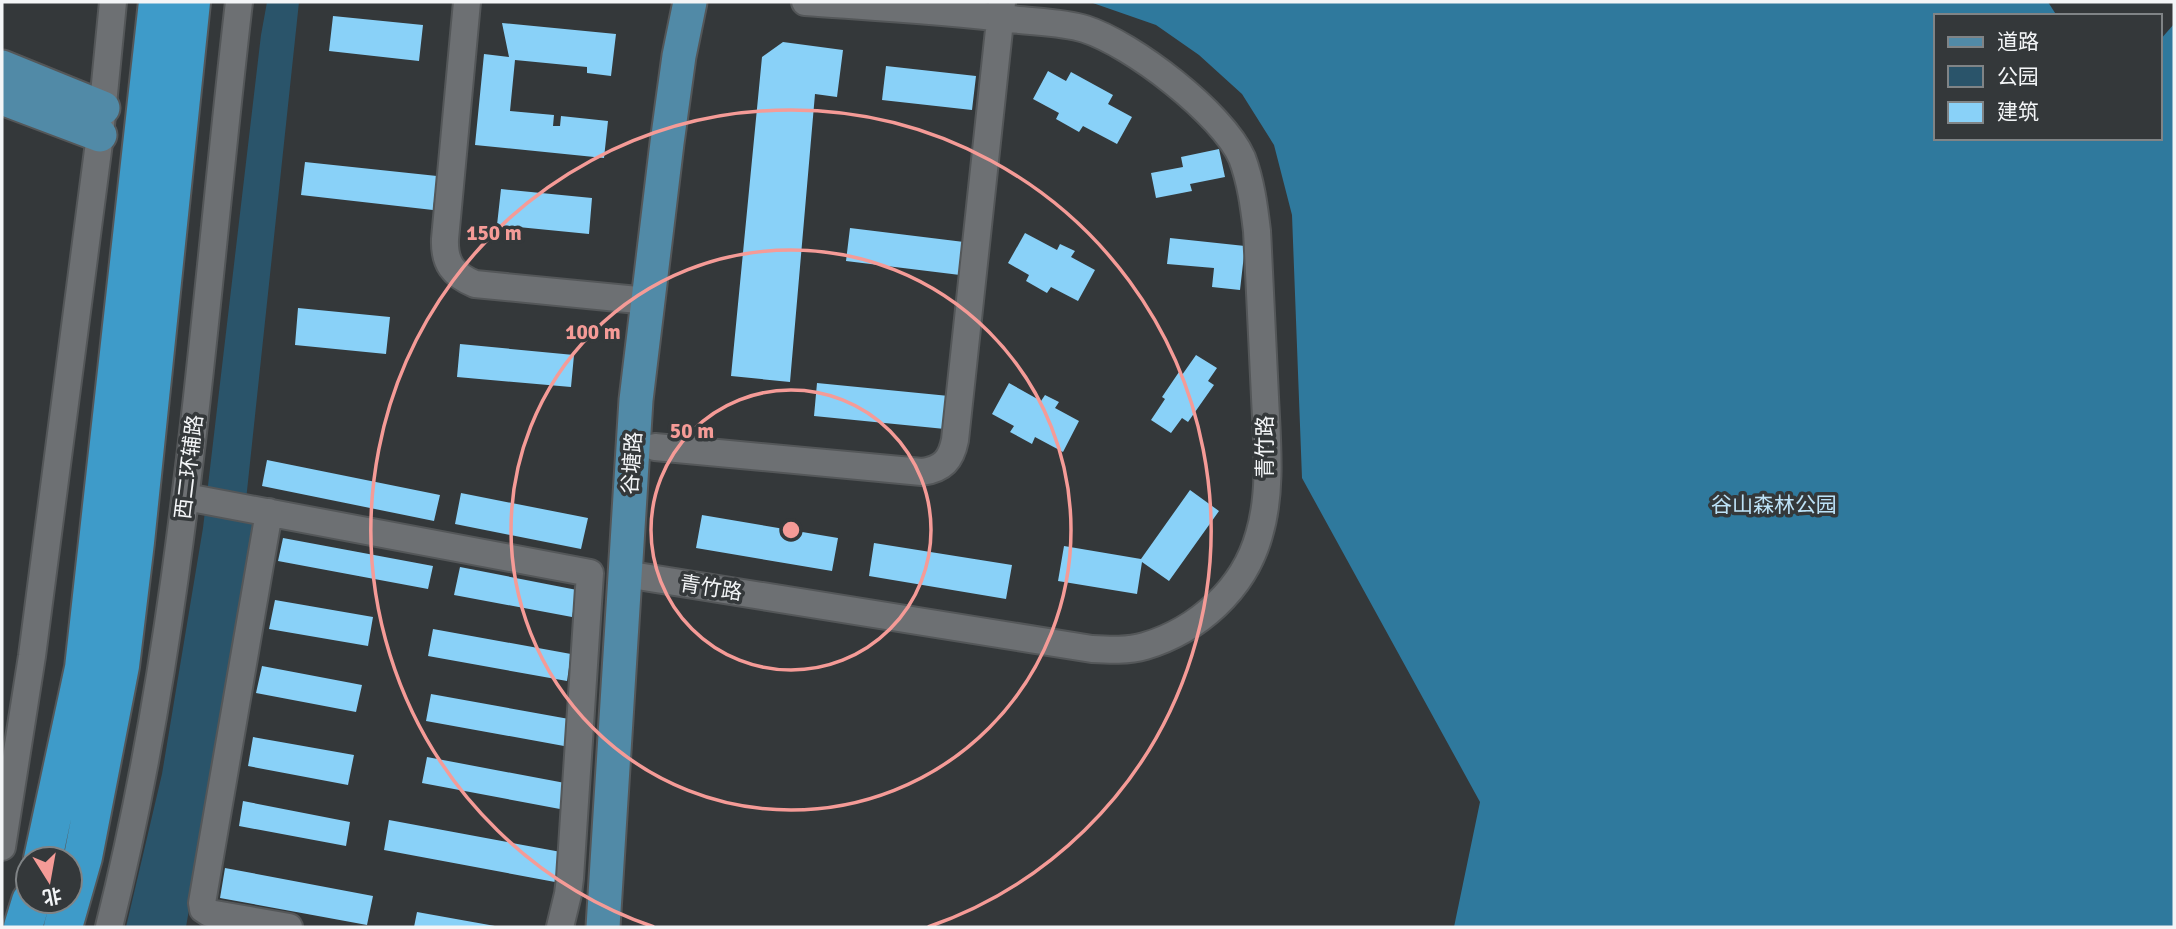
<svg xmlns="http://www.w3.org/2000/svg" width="2176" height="929" viewBox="0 0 2176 929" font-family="Signika,'Noto Sans SC',sans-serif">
<rect width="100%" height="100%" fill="#34383a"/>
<path fill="#2a546a" d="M267,2h32l-55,517 12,2 -70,406h-60l36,-153 41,-246 58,-493z"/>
<path fill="#2f799d" d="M1090,2h958l9,14h-121v122h224v-98l14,-16v903h-720l26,-125 -178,-324 -10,-263 -18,-70 -32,-51 -43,-39 -43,-30z"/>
<path fill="#89d1f8" d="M333,16l90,9 -4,36 -90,-10z
M502,23l114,11 -5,42 -24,-3v-6l-72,-7 -5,51 44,4 -1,11h7l1,-10 47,5 -4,37 -129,-13 9,-91 25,3z
M783,42l60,8 -6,47 -22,-3 -25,288 -59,-6 31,-319z
M886,66l90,10 -4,34 -90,-10z
M1048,71l18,10 5,-9 42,23 -5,9 24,13 -15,27 -34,-18 -4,6 -23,-13 3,-6 -26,-14z
M1219,149l6,28 -35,7 2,7 -36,7 -5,-25 32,-6 -2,-10z
M305,162l132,14 -4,34 -132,-15z
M501,189l91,9 -3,36 -92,-9z
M850,228l114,14 -4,33 -114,-14z
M1025,233l32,17 3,-6 15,7 -4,6 24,13 -17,31 -27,-14 -4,6 -21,-12 3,-6 -21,-12z
M1170,238l75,8 -5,44 -28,-3 2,-19 -47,-4z
M298,308l92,9 -4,37 -91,-9z
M460,344l114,11 -3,32 -114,-10z
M1196,355l21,13 -9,13 6,4 -26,37 -6,-4 -11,15 -20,-13 14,-21 -3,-2 17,-25 3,3z
M817,383l132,13 -4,33 -131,-13z
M1009,383l32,18 4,-6 14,7 -4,6 24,13 -16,31 -28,-15 -3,7 -22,-12 4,-6 -22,-12z
M267,460l173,35 -6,26 -172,-35z
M1190,490l29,21 -50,70 -27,-19 -5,32 -79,-13 6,-35 77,13z
M461,493l127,25 -7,31 -126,-25z
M702,515l136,23 -6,33 -136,-23z
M283,538l150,28 -5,23 -150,-28z
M874,543l138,22 -6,34 -137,-23z
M460,567l117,23 -5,27 -118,-22z
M275,600l98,17 -5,29 -99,-17z
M433,629l138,25 -4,27 -139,-25z
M262,666l100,19 -6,27 -100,-19z
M431,694l138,25 -5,27 -138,-25z
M253,737l101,18 -6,30 -100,-19z
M427,757l138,26 -5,26 -138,-26z
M243,801l107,21 -4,24 -107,-20z
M389,820l172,32 -6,30 -171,-32z
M225,868l148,28 -6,29 -147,-27z
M417,912l78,14v1h-81z"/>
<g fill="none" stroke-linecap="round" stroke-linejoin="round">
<defs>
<path id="minor" d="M467,2l-22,237c-1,24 8,36 30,45l173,17
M655,447l267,25c21,-3 29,-12 33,-32l47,-438
M186,497l404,76 -20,305 -2,16 -8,33
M269,512l-67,391 1,6 6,4 80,14
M625,574l467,75c17,1 36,2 53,-3 53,-16 99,-57 114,-111 13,-43 8,-94 6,-138 -3,-56 -5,-111 -8,-166 -3,-25 -6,-49 -15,-73 -20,-45 -110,-114 -157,-129 -22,-7 -50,-7 -74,-10 -68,-8 -137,-12 -206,-17
M2,847l30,-191 68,-521 13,-133
M109,927c76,-303 94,-616 130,-925"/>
<path id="major" d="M2,67l101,41
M2,98l98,37
M603,927l33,-527 31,-257 12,-87 11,-54"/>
<path id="highway" d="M43,859l41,-191 74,-666
M23,927l8,-26
M63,927l20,-70 37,-191 15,-124 56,-540"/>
</defs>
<use href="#minor" stroke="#545759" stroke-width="30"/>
<use href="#major" stroke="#545759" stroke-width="37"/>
<use href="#highway" stroke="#545759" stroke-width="42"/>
<use href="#minor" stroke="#6d7073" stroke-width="26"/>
<use href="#major" stroke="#518aa7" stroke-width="33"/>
<use href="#highway" stroke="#3e9bc9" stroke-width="38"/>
</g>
<g fill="none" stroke="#f59b97" stroke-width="3.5">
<circle cx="791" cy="530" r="140"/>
<circle cx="791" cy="530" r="280"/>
<path d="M654 927A420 420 0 1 1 928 927"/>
</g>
<g text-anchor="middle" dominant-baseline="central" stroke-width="7" stroke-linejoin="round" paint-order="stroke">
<g font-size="21" fill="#f3f5f7" stroke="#34383a">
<text transform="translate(1265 447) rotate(-90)">青竹路</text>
<text transform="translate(632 463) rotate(-86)">谷塘路</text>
<text transform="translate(189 467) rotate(-83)">西二环辅路</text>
<text transform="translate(711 588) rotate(9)">青竹路</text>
</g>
<g font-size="21" fill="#bde2f7" stroke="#34383a">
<text x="1774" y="505">谷山森林公园</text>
</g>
</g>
<circle cx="791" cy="530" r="10" fill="#f59b97" stroke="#34383a" stroke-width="3.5"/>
<g font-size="21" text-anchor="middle" font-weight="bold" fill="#f59b97" stroke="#34383a" stroke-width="7" stroke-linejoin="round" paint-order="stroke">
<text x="494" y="240">150 m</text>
<text x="593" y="339">100 m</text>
<text x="692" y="438">50 m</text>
</g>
<rect width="2176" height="929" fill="none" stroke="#f3f5f7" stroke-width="7"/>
<rect x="1934" y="14" width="228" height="126" fill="#34383a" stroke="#808486" stroke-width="2"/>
<rect x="1948" y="37" width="35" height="10" fill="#518aa7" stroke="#808486" stroke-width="2"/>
<text x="1997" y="49" font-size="21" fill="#f3f5f7">道路</text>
<rect x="1948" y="66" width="35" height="21" fill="#2a546a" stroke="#808486" stroke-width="2"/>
<text x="1997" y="84" font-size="21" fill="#f3f5f7">公园</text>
<rect x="1948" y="102" width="35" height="21" fill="#89d1f8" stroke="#808486" stroke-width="2"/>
<text x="1997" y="119" font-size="21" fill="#f3f5f7">建筑</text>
<g transform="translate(49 880) rotate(169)"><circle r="33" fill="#34383a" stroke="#808486" stroke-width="2"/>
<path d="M0-5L12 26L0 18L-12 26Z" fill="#f59b97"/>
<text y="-10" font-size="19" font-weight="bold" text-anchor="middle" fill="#f3f5f7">北</text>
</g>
</svg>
